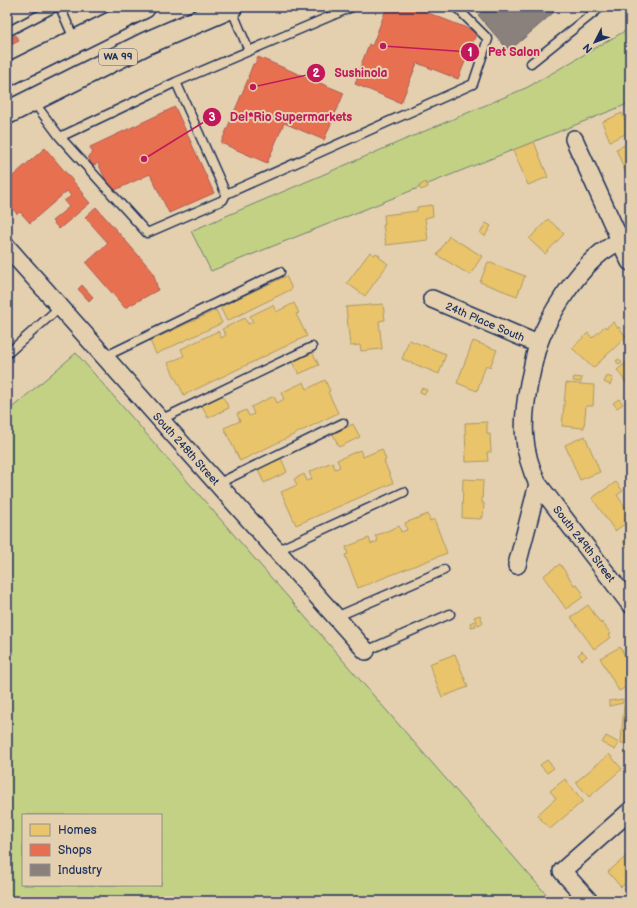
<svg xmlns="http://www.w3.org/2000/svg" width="637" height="908" viewBox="0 0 637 908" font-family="'Balsamiq Sans',sans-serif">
<rect width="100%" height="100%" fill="#e4d0ae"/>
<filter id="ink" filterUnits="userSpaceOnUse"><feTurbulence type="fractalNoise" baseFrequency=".025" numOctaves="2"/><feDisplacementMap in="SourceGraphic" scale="8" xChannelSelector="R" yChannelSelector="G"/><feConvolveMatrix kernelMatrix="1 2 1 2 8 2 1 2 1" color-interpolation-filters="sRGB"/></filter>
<g filter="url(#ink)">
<path fill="#c3d185" stroke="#6f8072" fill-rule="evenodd" d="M630,28v75l-419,168 -20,-40 337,-144z
M76,353l476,548h-545v-489zM23,815h138v70h-138z"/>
<path fill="#e9c46a" stroke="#ab9766" d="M622,113l8,19 -20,9 -8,-19z
M534,142l14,35 -20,8 -15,-35z
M630,143v40l-14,-34z
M426,182l2,5 -7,3 -2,-4z
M432,205l1,11 -8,2 3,22 -42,5 -3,-20h2l-1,-10 33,-4v-4z
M548,219l16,15 -19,20 -16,-15z
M486,223l5,3 -6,10 -5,-3z
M449,236l33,20 -12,19 -33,-20z
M370,252l4,3 2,-2 4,3 -1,1 9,7 -23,32 -18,-13z
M488,262l37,14 -8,20 -37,-14z
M286,276l6,13 -65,32 -7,-14z
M294,303l5,10 -3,1 11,22 -123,59 -16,-32 16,-7 -3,-7 37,-18 3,7 5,-3 -4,-6 23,-11 3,6 5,-2 -3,-6 23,-11 3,7z
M383,304l2,16 -6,1 3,28 -21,2 -1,-6 -10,1 -4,-39z
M216,310l6,13 -66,31 -6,-13z
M613,322l5,6 1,-1 7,10 -33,31 -21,-20 16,-15 4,5 13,-12 1,2z
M409,340l37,14 -7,20 -37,-15z
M473,341l24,9 -7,17 -4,-2 -9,26 -20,-8z
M312,352l7,13 -20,9 -7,-12z
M619,359l3,4 -3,2 -3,-4z
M630,360v28l-13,-18z
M607,376l6,2 -3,7 -6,-3z
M574,377l8,1 -1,4 -8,-1z
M325,380l5,11 -2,1 10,21 -98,48 -16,-33 16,-7 -3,-7 9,-4 3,6 5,-2 -3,-7 23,-11 3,7 7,-4 -3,-6 23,-11 3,7z
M566,383l28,2 -1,21h-7l-2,22 -22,-2z
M421,388l6,2 -2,4 -5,-2z
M222,395l7,13 -21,10 -6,-13z
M619,399l4,5 -6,4 -4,-5z
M487,422v12h3l1,18h-4l1,9 -22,1 -1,-39z
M353,424l7,13 -21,10 -6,-13z
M585,436l15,36 -20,8 -15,-35z
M382,449l4,11 -2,1 9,22 -97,42 -15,-33 16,-7 -3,-6 10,-5 3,7 5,-2 -3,-7 23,-10 3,7 5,-2 -3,-7 23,-10 3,7z
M281,458l6,14 -23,11 -6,-14z
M630,474v7l-2,1 -3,-5z
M463,479l20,1 -1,23h2l-1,14 -2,-1v3l-19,-1z
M616,482l7,9 -6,4 13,19v6l-15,11 -23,-33z
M428,514l2,7 4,-2 13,34 -89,35 -13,-33 3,-1 -2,-7 23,-9 2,6 7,-3 -3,-5 24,-10 2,6 6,-2 -2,-7z
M630,537v14l-7,-9z
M560,564l14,21 2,-1 7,9 -2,2 2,2 -17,12 -23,-33z
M588,605l13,19 1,-2 9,12 -2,1 2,2 -17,12 -23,-32z
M480,615l3,8 -5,2 -4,-8z
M474,621l2,5 -5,1 -1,-4z
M620,647l10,18v20l-11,6 -19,-33z
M582,651l5,5 -5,4 -4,-5z
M455,654l13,33 -26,10 -13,-33z
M623,699v4l-14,3v-5z
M624,705h6v39l-9,-1z
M606,736l13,7 -4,7 -13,-7z
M609,754l13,15 -33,28 -13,-15z
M547,760l7,8 -7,5 -7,-8z
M565,779l18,22 -33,28 -13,-14 19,-17 -6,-7z
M630,853v38l-6,-7 -3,3 -13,-15z"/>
<path fill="#e76f51" stroke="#aa5c55" d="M387,7h26l64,25 -19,47 -41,-16 -16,40 -46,-19 2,-5 -1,-1 13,-34 3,2z
M475,7h9l-5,4z
M16,35l3,6 -8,4 -3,-6z
M258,57l86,36 -20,47 -40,-17 -17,40 -46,-20 28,-66h-1l5,-13h2z
M175,107l39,86 -45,20 -19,-39 -39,18 -13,-29 -6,3 -4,-10 5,-3 -3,-6z
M45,148l39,46 -1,1 7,8 -31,26 -7,-8 17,-14 -5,-6 7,-5 -4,-5 -37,32 -10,-11 -3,2 -10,-12v-21z
M96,207l57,65 5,18 -33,18 -39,-45 22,-20 -23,-26z
M82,285l11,12 -4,4 -11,-12z"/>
<path fill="#8a817c" stroke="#696873" d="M488,7h72l-51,44 -31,-36z"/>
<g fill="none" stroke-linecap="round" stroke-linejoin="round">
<defs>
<path id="service" d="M60,7l15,34
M352,7l-176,75 50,112 247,-110 15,-45 -29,-29 -4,-3
M231,8l18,43
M7,32l48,-25
M531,63l70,-56
M33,101l27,36 87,96 76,-33 3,-6
M60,137l116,-55
M7,354l53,-47
M104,357l176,-85
M160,420l152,-73
M217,484l126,-61
M276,551l128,-59
M336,617l108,-47
M366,651l84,-37"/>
<path id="minor" d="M574,139l56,123
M7,247l359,404
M432,299l106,45
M538,484l92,120
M517,565l21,-81c-17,-34 -16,-64 -9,-101 3,-12 5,-26 9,-38 10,-29 39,-74 64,-93 9,-6 18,-12 28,-18
M589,901l-27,-30 68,-60"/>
<path id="primary" d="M7,75l137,-68
M7,113l140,-70 84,-36"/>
</defs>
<use href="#service" stroke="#1b2f5e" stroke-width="11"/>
<use href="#minor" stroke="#1b2f5e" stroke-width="20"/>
<use href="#primary" stroke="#1b2f5e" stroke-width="25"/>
<use href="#service" stroke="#e4d0ae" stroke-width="8"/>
<use href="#minor" stroke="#e4d0ae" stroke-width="17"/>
<use href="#primary" stroke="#e4d0ae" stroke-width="22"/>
</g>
</g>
<g text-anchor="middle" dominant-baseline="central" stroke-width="4" stroke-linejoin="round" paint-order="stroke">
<rect fill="#e4d0ae" stroke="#575f76" stroke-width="1" x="99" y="49" width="38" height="16" rx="3"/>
<g font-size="10" font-weight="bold" fill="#1b2f5e">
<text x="118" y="57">WA 99</text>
</g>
<g font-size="11" fill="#1b2f5e" stroke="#e4d0ae">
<text transform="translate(485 322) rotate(23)">24th Place South</text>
<text transform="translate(186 449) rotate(48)">South 248th Street</text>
<text transform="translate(584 544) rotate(52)">South 249th Street</text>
</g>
</g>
<path fill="none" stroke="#c2185b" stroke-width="1.5" d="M383 46L470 52M253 87L316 73M144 159L212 117"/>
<g fill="#c2185b" stroke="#e4d0ae" stroke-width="1.5">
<circle cx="383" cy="46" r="4"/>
<circle cx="253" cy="87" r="4"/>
<circle cx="144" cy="159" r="4"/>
<circle cx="470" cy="52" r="10"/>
<circle cx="316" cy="73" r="10"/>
<circle cx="212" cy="117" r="10"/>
</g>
<g font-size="12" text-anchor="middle" font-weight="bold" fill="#fff">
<text x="470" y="56">1</text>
<text x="316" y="77">2</text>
<text x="212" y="121">3</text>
</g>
<g font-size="12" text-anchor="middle" font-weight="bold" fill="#c2185b" stroke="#e4d0ae" stroke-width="4" stroke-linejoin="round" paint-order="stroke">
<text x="514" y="56">Pet Salon</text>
<text x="361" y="77">Sushinola</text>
<text x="291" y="121">Del*Rio Supermarkets</text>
</g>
<rect width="637" height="908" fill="none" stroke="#e4d0ae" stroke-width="24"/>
<rect x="12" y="12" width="613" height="884" fill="none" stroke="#1b2f5e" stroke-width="1.5" filter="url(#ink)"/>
<rect x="22" y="814" width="140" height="72" fill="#e4d0ae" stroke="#94908e"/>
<rect x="30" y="824" width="20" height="12" fill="#e9c46a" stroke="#94908e"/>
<text x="58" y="834" font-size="12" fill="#1b2f5e">Homes</text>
<rect x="30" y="844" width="20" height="12" fill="#e76f51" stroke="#94908e"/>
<text x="58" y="854" font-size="12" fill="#1b2f5e">Shops</text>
<rect x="30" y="864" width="20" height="12" fill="#8a817c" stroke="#94908e"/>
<text x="58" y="874" font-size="12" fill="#1b2f5e">Industry</text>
<g transform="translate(595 42) rotate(228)" stroke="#e4d0ae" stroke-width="3" paint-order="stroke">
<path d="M0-3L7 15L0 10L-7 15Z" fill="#1b2f5e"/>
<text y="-6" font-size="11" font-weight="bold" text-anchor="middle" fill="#1b2f5e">N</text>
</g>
</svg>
